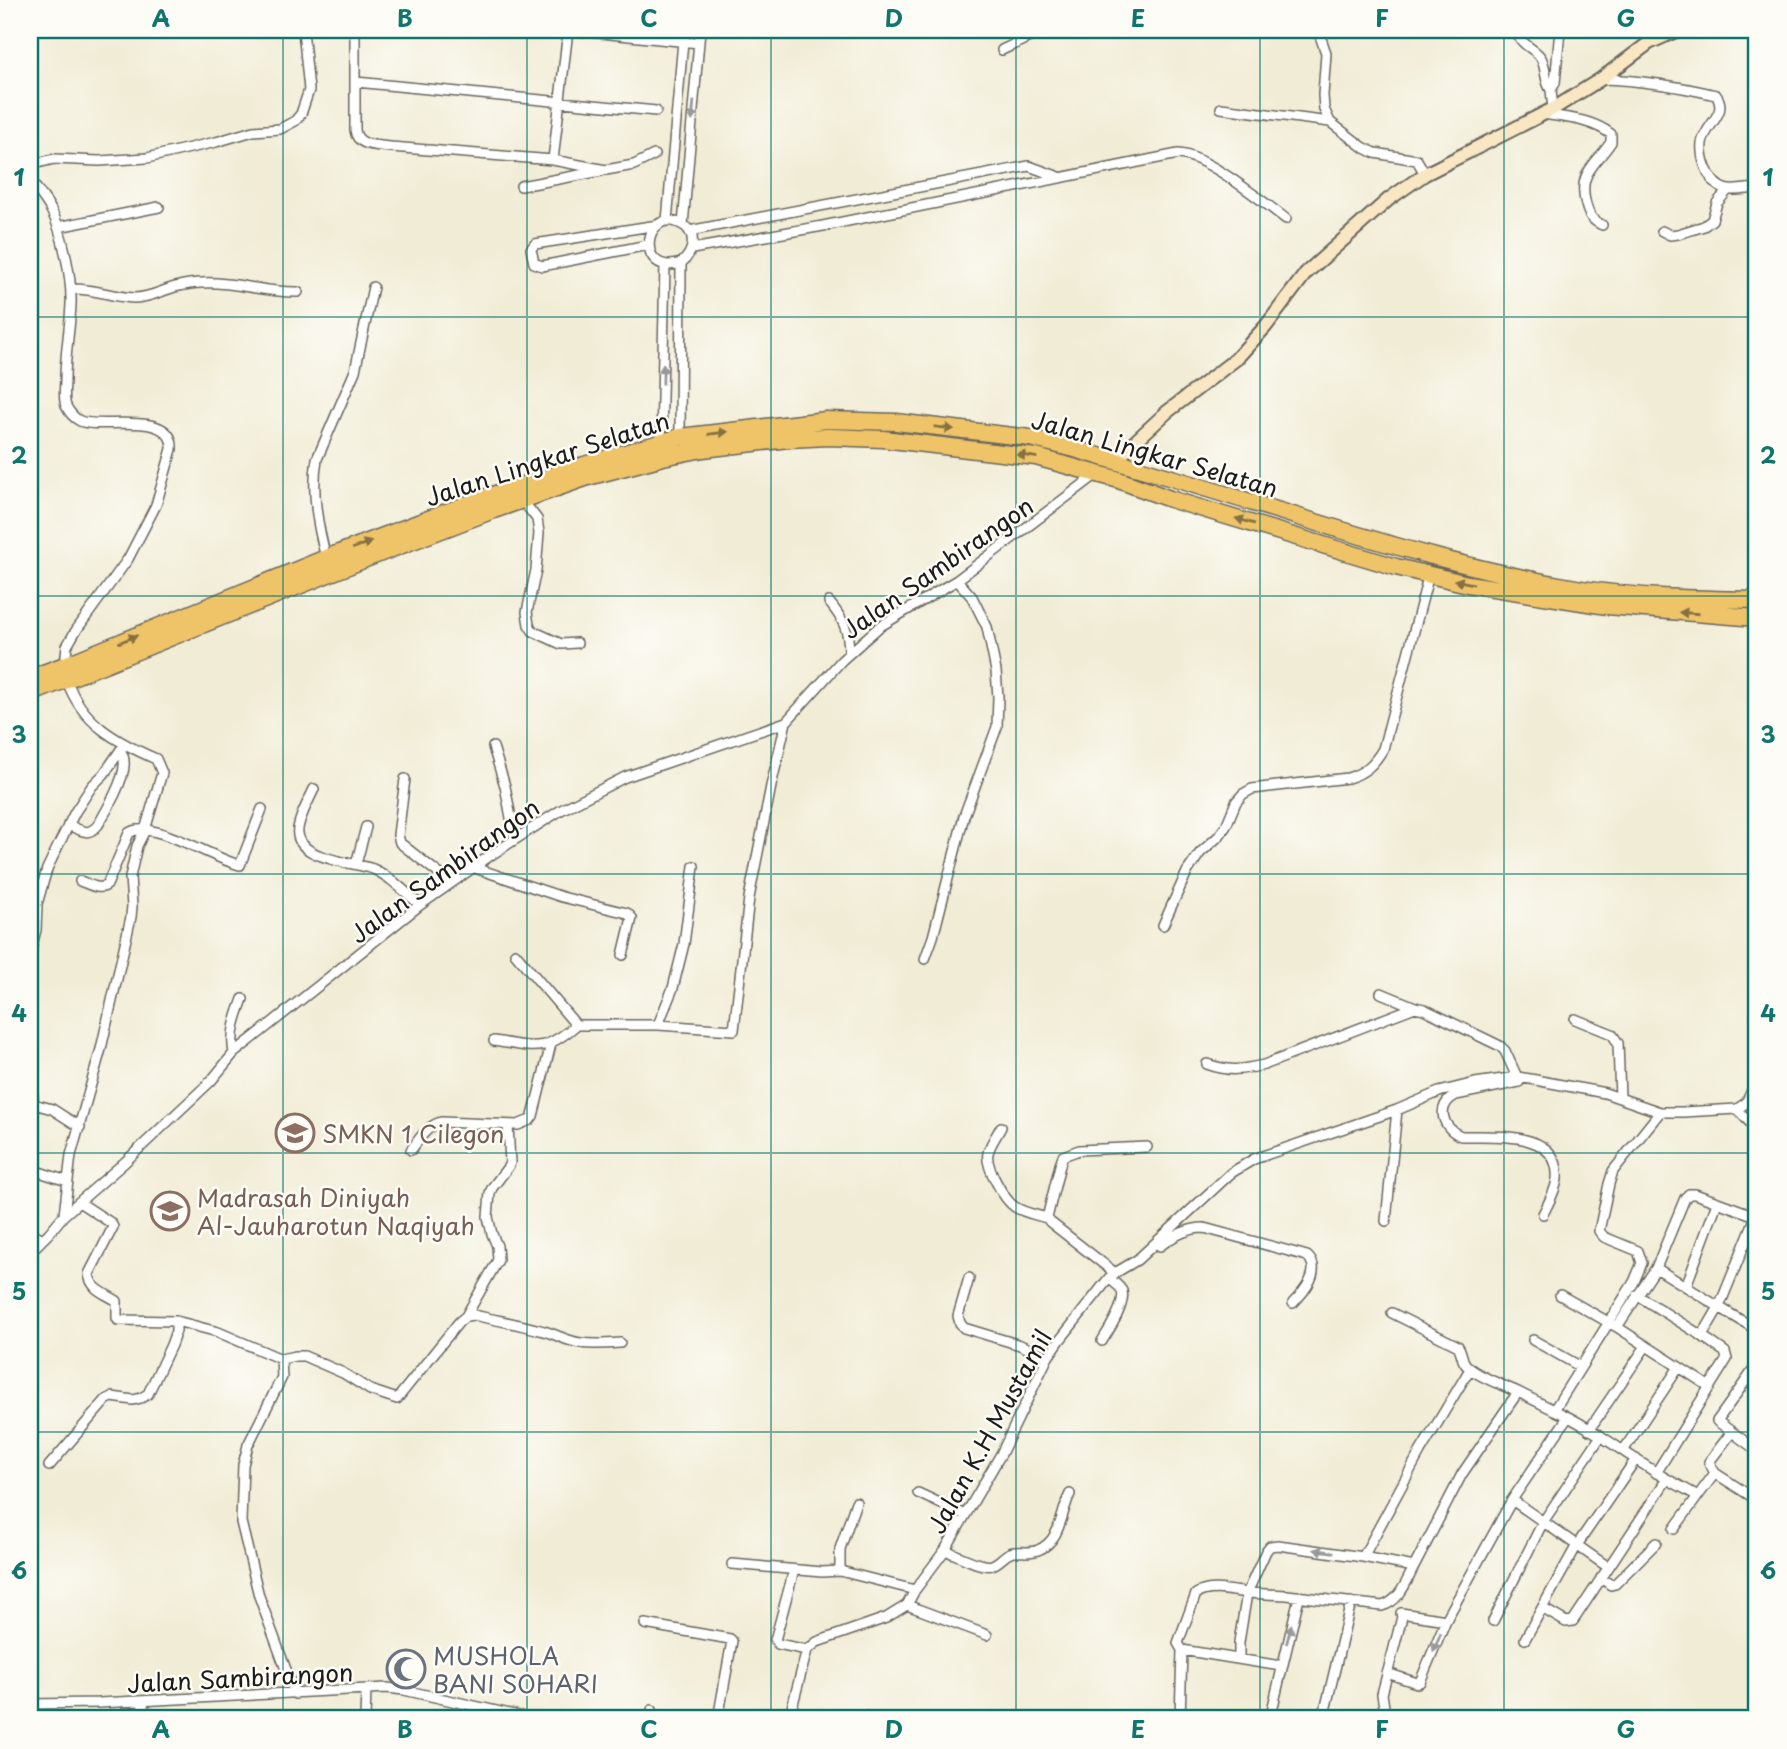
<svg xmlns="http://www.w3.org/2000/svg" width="1787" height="1749" viewBox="0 0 1787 1749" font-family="'Playpen Sans',sans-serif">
<rect width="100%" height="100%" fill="#fdfcf7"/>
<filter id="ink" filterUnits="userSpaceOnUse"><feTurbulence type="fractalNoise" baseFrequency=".0143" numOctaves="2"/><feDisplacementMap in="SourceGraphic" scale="14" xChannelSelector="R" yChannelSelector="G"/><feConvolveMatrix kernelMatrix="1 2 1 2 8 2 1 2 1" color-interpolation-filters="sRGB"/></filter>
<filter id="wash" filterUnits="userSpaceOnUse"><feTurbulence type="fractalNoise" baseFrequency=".00686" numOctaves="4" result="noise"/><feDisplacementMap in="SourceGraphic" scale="28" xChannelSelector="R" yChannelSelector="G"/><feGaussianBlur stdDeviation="1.57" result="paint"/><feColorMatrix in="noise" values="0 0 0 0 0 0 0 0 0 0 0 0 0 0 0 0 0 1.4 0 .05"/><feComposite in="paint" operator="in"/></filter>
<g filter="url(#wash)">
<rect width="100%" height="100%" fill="#f1ecd5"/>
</g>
<g filter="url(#ink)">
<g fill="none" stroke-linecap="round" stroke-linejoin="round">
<defs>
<path id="street" d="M355,30v100c2,17 22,15 36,17l162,13 15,-130
M570,30l129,13
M1318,30l8,23 -3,42 1,14 6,13 33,25 12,6 42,7 8,14
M1514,30c3,4 6,10 10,13 6,6 13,8 17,15 6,11 3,23 10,32
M1002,50l42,-20
M1601,79c38,1 77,7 115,16 13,18 -10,29 -14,48 -1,10 2,22 7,31 11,22 26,16 47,14l1,-2
M356,82l300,29
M1221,108l109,14
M1553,109l-2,-19 4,-7 5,-53
M1543,114c24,4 48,5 68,20v8c-16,24 -34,31 -25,63 3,11 6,15 16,20
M553,160l53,10 28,-5 20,-10
M30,165l24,-6 45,2 48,-3 69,-16 37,-11 27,-2 15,-8 6,-7 8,-24 -6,-60
M30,180c7,10 16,20 21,30 12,22 21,70 20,94 -1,25 -6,50 -6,75 0,9 -2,18 1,27 3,6 8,12 14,15 22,9 94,-12 92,28l-16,56 -28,54 -53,73 -8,14 -2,19
M521,186l80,-15
M667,221l17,-191
M683,225l17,-195
M58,227l101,-20
M689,231l340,-65 30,11
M1662,231l8,4 8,-1 26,-8 8,-6 5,-17 10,-12
M648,245l-106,21 -8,-3 -3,-14 4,-5 123,-19
M692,249l131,-23 355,-72c28,1 84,47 108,65
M71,289c23,-1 40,8 63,9 15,0 27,-7 41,-11 8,-2 18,-4 27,-4 32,-2 63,10 96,9
M680,437l1,-174c13,-10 18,-32 -2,-40 -36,-15 -44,54 2,40
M661,442l4,-177
M522,500l15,19 2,14 -3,37 -9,42 2,13 4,6 28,13 16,-1
M326,558c-8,-31 -15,-66 -9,-99l38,-88 18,-84
M829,602c14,17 20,28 20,51
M493,747l12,39 10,53
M405,779l-7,56 2,8 51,40
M314,789c-5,11 -12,23 -15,35 -11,36 53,37 74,45 18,8 32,23 47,36
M68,825c13,5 20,12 30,0 8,-13 28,-48 26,-63 0,-3 -2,-9 -3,-11
M356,864l10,-37
M472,867l90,30 65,16 5,5 -9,37
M80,881c9,3 19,10 27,4l22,-52c22,-15 86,27 111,32l22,-56
M1163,925l24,-53 13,-19 19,-17 7,-10 10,-24 7,-8 9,-5 17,-2 79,-9c17,-5 26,-14 35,-29l46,-175
M30,953l6,-23 1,-26 10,-35 11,-23 17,-34 17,-26 12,-12 20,-29
M515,953l61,72h82l76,5 15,-132 22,-112 15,-64
M925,959l8,-22 31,-121 33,-89 1,-30 -2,-26 -9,-44 -15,-30 -15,-17
M1381,993l34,14
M30,1012v5
M1575,1019l37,15 6,9 2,55
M658,1025l15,-37 11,-44 10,-78
M494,1041c40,6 49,13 82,-16
M234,1053c-4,-19 2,-35 9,-54
M1207,1064c22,8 34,6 57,1l151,-58 9,2 76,37 5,5 12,26
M30,1080l4,24
M1519,1082l-63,13c-21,11 -14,33 5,41 32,1 100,-7 96,43 -1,11 -9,25 -14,35
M1737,1109l20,21
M30,1116l4,-12 18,5 28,18
M1001,1127c-4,8 -11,17 -13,26 -3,13 16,47 27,54 9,6 22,8 32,11
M411,1150c9,-12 16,-24 30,-28l77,3 12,-5 3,-4 18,-72
M30,1169l37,12
M79,1202l32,21 2,4 -24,47c2,16 16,19 28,27v17l1,2 58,1 42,11 63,27 14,-3h9l39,17 27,17 27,9 62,-77 7,-6 8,-1c25,6 51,10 76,18 11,4 20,9 31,10 13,2 26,1 39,0
M1757,1214l-38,93 38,23
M64,1215l7,-60 30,-106 30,-132 1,-11 -2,-29 7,-31 8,-16 17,-57 -6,-14c-39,-17 -75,-36 -89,-79
M1386,1221l11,-111
M30,1232l13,7
M1160,1246c13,-10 27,-18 44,-18l103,28c16,14 -3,36 -14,47
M30,1252l19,-19 15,-18 61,-53 86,-81 23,-28 186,-148 71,-50 70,-45 64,-33 161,-55 56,-62 37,-33 78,-47 140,-106
M1656,1268l29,-70 4,-4h6l61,22
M1115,1273l-65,-51 -3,-4 14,-57 2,-5 16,-6 68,-3
M969,1278l-11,38 2,7 4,5 56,17 28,12
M1686,1286l31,-83
M1560,1295l57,32 93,60
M1637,1295l65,41
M1392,1313l66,33c4,6 3,10 6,16 6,12 41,24 54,30
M466,1316l32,-56 -1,-14 -5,-12 -4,-17 2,-24 2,-5 16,-21 2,-4 -2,-38
M1617,1327l39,-59 63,39 -17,29 23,16 2,7 -71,114
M1533,1340l48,27
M1102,1341c7,-11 24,-37 20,-50 -2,-5 -9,-9 -13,-13
M281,1359l1,18 -34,68 -5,20 -2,57 18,74 36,98
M1757,1365l-40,56 34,25 6,-9
M1568,1417l-56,83 96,67
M1589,1430l57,-84
M1623,1451l56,-84
M49,1466l57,-66 6,-3 21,3 8,-2 7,-4 23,-49 5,-14v-10
M1715,1473l-6,-11 22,-29
M1667,1479l31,17 17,-23 42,27
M918,1493l47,22
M856,1502l-16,47v22l75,19
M1674,1529l24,-33
M945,1550c11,4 35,18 47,15 7,-2 11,-9 18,-12 9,-3 19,1 28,-3 23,-9 23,-38 32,-56
M1363,1557l57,-105 50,-83
M732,1564l90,8 18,-1
M1414,1567l48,-93 56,-82 36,18 80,-128 8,-19 -4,-12 -34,-14 -5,-6 10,-47 4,-13 47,-59
M794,1570l-19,70 3,4 29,6
M1601,1578l10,7 4,-1 41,-41
M907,1605l80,30
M1542,1608l24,14 7,-1 94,-142c-38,-22 -73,-51 -113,-69
M1446,1620l66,-120
M1493,1621l50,-99 58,-86
M645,1624l85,15 2,2 -14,78
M1525,1639l52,-94 59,-86
M1239,1658v-16l8,-49 40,2 95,11c18,-5 24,-24 32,-39l-51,-10 -85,-12 -8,1 -4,5 -19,42c-15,-2 -37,-8 -51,1l-18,49 4,7 99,16
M1387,1673l30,10 3,-1 26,-62 -45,-7
M30,1704l69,-1 288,-15 17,2 128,29
M140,1719l4,-18
M365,1719l1,-29
M648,1719l4,-9
M789,1719l18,-69 10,-8 69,-24 21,-13 8,-15 30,-40 56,-96 47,-97 12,-17 49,-62 6,-5 22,-13 94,-87 23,-14 143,-49 42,-18 36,-9 42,-6 13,2 75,14 55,19h23l54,-3 9,-6 11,-23
M860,1719l5,-3 11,3
M1180,1719l2,-69
M1270,1719l29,-122
M1323,1719l28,-117
M1380,1719l4,-12 -2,-13 20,-77 -1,-4"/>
<path id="secondary" d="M1114,461l53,-49 69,-53 30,-33 40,-53 83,-74 36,-25 128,-65 48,-30 48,-36 29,-13"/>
<path id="highway" d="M30,678l35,-13 261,-107 160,-61 98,-32 96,-28 146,-17 70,2 134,16 45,11c75,22 149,45 224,68 93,29 186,56 283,72 58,9 117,10 175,11
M30,694l338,-136 123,-47 97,-34 75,-20 40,-8 86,-10 39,-2 55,2 153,18 80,22 54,20 226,68 72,17 139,22 150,12"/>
</defs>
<use href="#street" stroke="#67655d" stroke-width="12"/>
<use href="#secondary" stroke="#67655d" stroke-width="16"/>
<use href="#highway" stroke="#67655d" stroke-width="19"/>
<use href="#street" stroke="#fff" stroke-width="9"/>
<use href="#secondary" stroke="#f9e7c3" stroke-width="12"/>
<use href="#highway" stroke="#efc469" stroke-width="16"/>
</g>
<defs><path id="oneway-solid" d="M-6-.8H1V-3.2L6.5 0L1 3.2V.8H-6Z" transform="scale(1.75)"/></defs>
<g fill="#999">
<use href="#oneway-solid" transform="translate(693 111) rotate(95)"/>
<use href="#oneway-solid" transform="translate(663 374) rotate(-89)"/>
<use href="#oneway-solid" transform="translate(1324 1551) rotate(-172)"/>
<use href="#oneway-solid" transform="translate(1289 1634) rotate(-76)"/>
<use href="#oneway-solid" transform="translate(1437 1642) rotate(112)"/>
</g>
<g fill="#867042">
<use href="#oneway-solid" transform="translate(944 428) rotate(7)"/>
<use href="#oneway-solid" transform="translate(718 433) rotate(-7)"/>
<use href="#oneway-solid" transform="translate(1027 456) rotate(-171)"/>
<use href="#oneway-solid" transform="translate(1245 521) rotate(-163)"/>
<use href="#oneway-solid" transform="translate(362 545) rotate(-21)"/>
<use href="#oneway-solid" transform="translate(1464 582) rotate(-168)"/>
<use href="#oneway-solid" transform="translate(1689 613) rotate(-176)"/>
<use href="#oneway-solid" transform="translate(128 639) rotate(-22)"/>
</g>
</g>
<path fill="none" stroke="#0f766e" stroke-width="2" stroke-opacity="0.55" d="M283,30v1689M527,30v1689M771,30v1689M1016,30v1689M1260,30v1689M1504,30v1689M30,317h1727M30,596h1727M30,874h1727M30,1153h1727M30,1432h1727"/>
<defs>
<symbol id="school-ring" viewBox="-11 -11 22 22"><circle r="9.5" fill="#fdfcf7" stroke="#8d6e63" stroke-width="1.5"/><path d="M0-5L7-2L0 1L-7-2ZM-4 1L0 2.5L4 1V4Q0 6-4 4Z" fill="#8d6e63"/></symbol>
<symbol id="mosque-ring" viewBox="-11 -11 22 22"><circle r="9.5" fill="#fdfcf7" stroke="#6b7280" stroke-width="1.5"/><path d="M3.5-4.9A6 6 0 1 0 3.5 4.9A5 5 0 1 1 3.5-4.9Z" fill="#6b7280"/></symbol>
</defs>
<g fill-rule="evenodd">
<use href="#school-ring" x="273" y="1111" width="44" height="44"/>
<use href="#school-ring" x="148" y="1189" width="44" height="44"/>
<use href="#mosque-ring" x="384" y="1647" width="44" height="44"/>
</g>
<g text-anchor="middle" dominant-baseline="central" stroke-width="5" stroke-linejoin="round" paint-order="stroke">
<g font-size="24" fill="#1c1c1c" stroke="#fdfcf7">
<text transform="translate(1155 453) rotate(16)">Jalan Lingkar Selatan</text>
<text transform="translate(547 458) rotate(-18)">Jalan Lingkar Selatan</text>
<text transform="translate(937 567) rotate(-35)">Jalan Sambirangon</text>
<text transform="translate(444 870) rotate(-36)">Jalan Sambirangon</text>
<text transform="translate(989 1431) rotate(-61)">Jalan K.H Mustamil</text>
<text transform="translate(240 1677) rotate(-3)">Jalan Sambirangon</text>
</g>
<g font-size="24" fill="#785e54" stroke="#fdfcf7" text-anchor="start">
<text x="322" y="1133">SMKN 1 Cilegon</text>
<text x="197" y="1197">Madrasah Diniyah<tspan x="197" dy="28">Al-Jauharotun Naqiyah</tspan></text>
</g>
<g font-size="24" fill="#5b616d" stroke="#fdfcf7" text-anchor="start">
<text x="433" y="1655">MUSHOLA<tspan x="433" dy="28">BANI SOHARI</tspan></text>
</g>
</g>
<rect width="1787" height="1749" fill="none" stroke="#fdfcf7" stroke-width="77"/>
<rect x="38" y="38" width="1710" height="1672" fill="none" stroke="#0f766e" stroke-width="2.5"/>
<g font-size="23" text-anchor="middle" font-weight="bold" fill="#0f766e">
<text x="161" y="27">A</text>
<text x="405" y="27">B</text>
<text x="649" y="27">C</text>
<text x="894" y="27">D</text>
<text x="1138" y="27">E</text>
<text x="1382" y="27">F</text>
<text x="1626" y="27">G</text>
<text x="19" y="186">1</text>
<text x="1768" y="186">1</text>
<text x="19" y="464">2</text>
<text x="1768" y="464">2</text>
<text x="19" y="743">3</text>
<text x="1768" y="743">3</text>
<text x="19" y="1022">4</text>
<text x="1768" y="1022">4</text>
<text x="19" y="1300">5</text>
<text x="1768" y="1300">5</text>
<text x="19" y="1579">6</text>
<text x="1768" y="1579">6</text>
<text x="161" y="1738">A</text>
<text x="405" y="1738">B</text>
<text x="649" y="1738">C</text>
<text x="894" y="1738">D</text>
<text x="1138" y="1738">E</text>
<text x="1382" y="1738">F</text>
<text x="1626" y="1738">G</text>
</g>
</svg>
